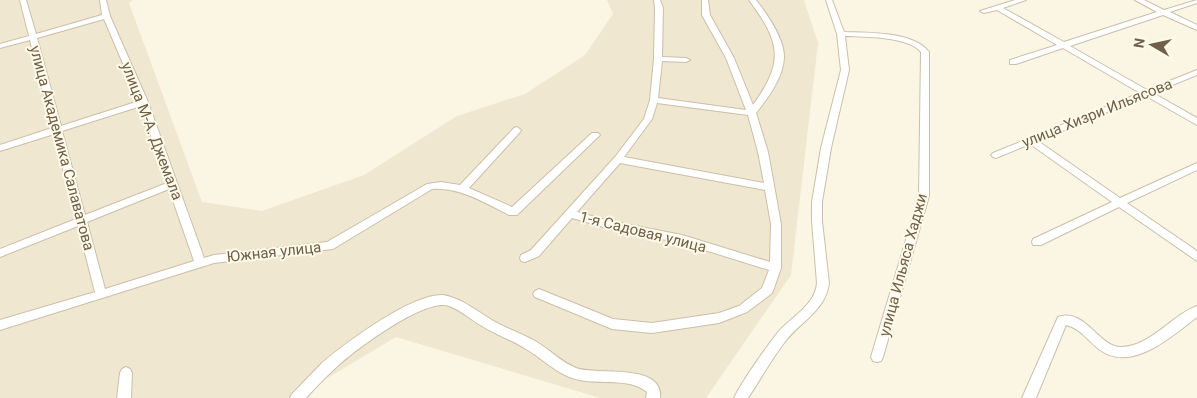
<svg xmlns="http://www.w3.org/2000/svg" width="1197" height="398" viewBox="0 0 1197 398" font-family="Roboto,sans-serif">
<rect width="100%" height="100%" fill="#fbf6e3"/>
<path fill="#efe7cf" d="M0,0h133l-4,3 73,199 60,9 102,-36 93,-59 68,-22 60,-39 28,-41 -6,-14h197l14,43 -27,232 -85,123h-106l-204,-61 -102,61h-294z"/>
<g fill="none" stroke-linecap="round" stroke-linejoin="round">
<defs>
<path id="minor" d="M20,0h6l10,34 66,-19 -2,-15h6l4,16 38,86 56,156 10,-3 113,-13 100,-58 14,-2 19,3 54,-57 3,-1 4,3 -1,2 -51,56 43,19 80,-74h6l2,2 -83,80h-8c-24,-12 -49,-28 -77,-26l-99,60 -119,14 -214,67v-10l95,-28 -17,-66 -78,31v-8l76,-30 -22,-85 -54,17v-6l52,-17 -22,-88 -30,8v-4l29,-8zM104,19l35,82 -78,25 -24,-88zM141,106l26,77 -82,32 -23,-84zM169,189l25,72 -89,28 -18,-67z
M654,0h6l3,8 -1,49 24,1 4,2 -4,2 -24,-1 -4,37 88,12 -20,-52 -24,-43v-15h6l2,15 24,43 19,47c32,-44 27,-63 -4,-105h7c11,14 29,40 28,58 -1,20 -16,40 -28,55l12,39 13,72v44l-8,23 -2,3 -24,18 -28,11 -67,10 -40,-4 -77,-32 -2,-3 2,-3 4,-2 74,30 39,4 67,-10 20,-7 23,-18 7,-18 -87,-27 -72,-14 -38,-11 -33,38 -14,6 -4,-1 -1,-3 1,-3 10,-5 84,-93 29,-38 6,-19 4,-41 1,-51zM657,103l91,12 10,37 6,31 -140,-26 28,-38zM620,163l145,27 6,34 -1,38 -88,-27 -72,-14 -33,-9z
M826,0h6l12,32c24,1 69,-1 85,20v144l-46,161 -2,4 -4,1 -4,-1 -2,-4 48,-161 2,-144c-13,-16 -56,-15 -76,-16l4,34 -18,78 -9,54v19l7,62c-3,28 -30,39 -45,60 -13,17 -24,37 -36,55h-14c9,-18 29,-46 41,-62 13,-18 40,-29 42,-53l-5,-62v-19l9,-54 20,-78 -4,-36z
M1015,0h11l-23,8 61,34 93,-30 -22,-12h9l20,10 33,-10v3l-27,9 27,13v5l-34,-15 -93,31 77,44 50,-20v5l-44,18 44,25v7l-51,-29 -108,45 82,57 77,-35v7l-70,33 70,48v10l-78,-54 -78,38h-8l-1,-3 1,-3 79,-37 -82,-58 -34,14 -3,-1 -2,-2 2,-2 147,-60 -77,-45 -47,16h-6v-4l47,-15 -60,-35 -13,3 -4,-2z
M443,295c17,3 30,13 44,22 15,10 32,15 48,24 14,8 26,21 41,27 21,8 88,-6 84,30h-14l1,-6c-20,-17 -53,-4 -80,-16 -15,-7 -27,-19 -41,-27 -14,-9 -30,-14 -44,-23 -11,-6 -21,-16 -33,-20 -24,-8 -89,41 -108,57 -13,11 -24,23 -35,35h-16l2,-4c10,-10 20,-21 30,-31 25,-21 89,-69 121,-68z
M1197,306v11c-25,19 -65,56 -97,33 -11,-8 -20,-22 -34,-25l-30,73h-14l36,-81c27,-10 41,31 64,30 29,-1 51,-33 75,-41z
M126,367l4,2 2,4 -1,25h-14l3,-25 2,-4z"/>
</defs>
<use href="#minor" stroke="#cbbfaa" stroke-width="2"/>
<use href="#minor" fill="#fff" fill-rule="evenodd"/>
</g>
<g text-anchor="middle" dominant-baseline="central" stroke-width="4" stroke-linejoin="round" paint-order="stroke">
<g font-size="15" fill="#71604a" stroke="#fefae9">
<text transform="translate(1097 113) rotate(-22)">улица Хизри Ильясова</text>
<text transform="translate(152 131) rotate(69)">улица М-А. Джемала</text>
<text transform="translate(62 148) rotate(75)">улица Академика Салаватова</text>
<text transform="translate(643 232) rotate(14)">1-я Садовая улица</text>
<text transform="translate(274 252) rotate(-6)">Южная улица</text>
<text transform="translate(903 265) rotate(-75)">улица Ильяса Хаджи</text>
</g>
</g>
<g transform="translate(1152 45) rotate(279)" stroke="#fefae9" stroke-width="4" paint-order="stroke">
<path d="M0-4L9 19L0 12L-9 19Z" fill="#71604a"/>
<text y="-8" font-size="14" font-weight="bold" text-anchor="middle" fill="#71604a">N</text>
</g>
</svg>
